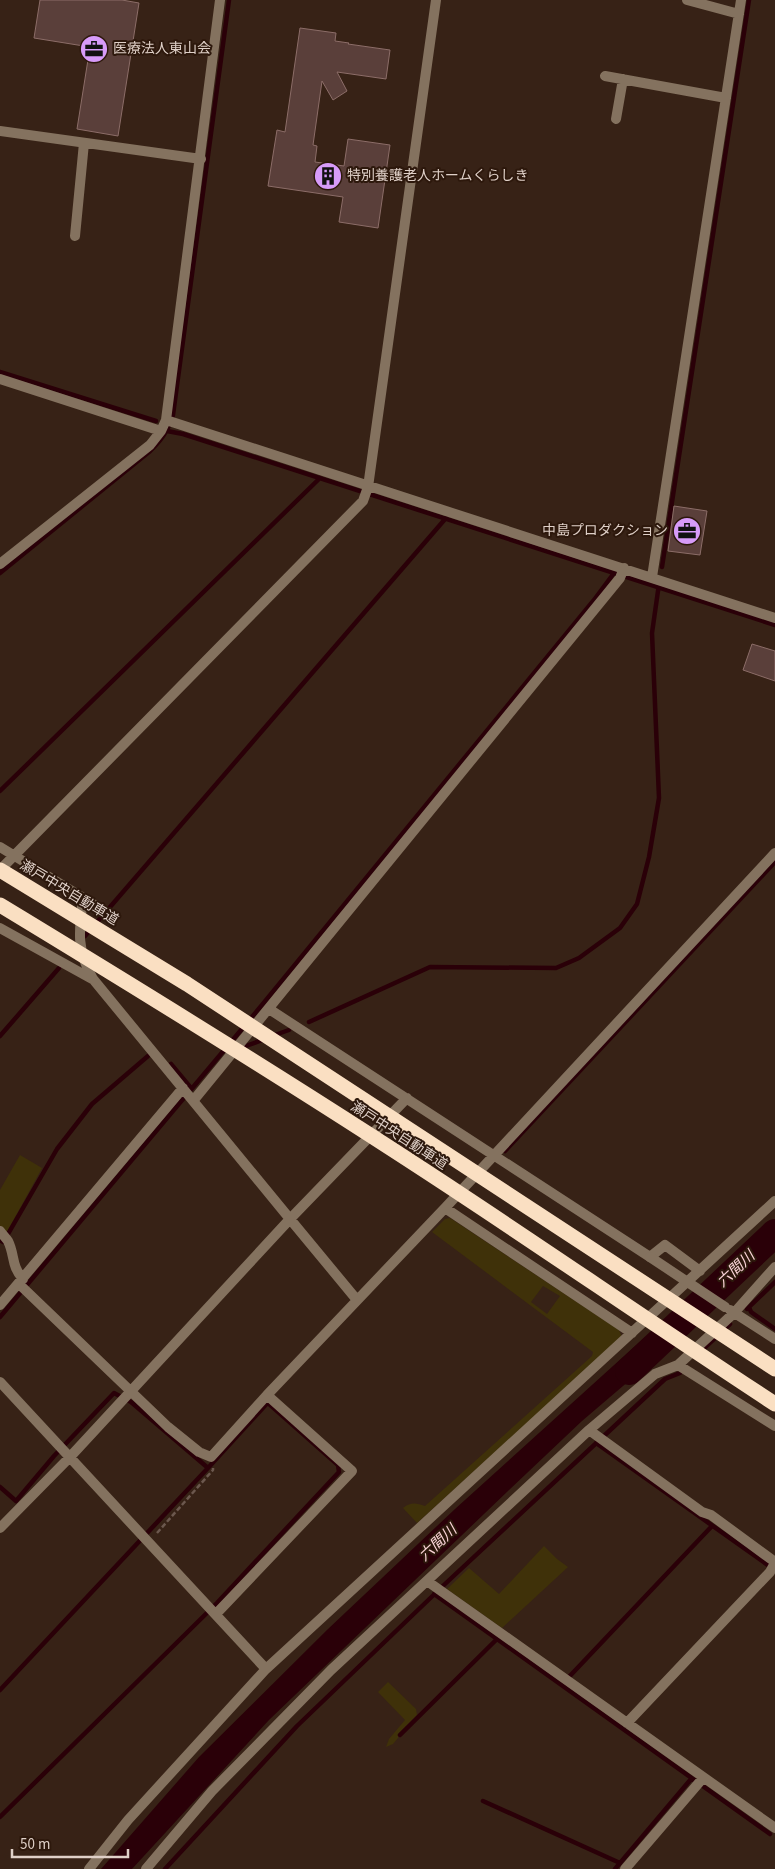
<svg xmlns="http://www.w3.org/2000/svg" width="775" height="1869" viewBox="0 0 775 1869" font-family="'Source Sans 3','Noto Sans JP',sans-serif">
<rect width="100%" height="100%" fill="#372216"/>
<path fill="#3f3109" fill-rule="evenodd" d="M20,1155l22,13 -35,64 -7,-4v-38z
M450,1218l169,112 3,7 -205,186 -14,-15c8,-6 13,-5 22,-2l167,-150 1,-4 -161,-120 13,-13zM543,1286l17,10 -13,18 -16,-12z
M544,1546l13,13 11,8 -66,61 -55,-39 22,-21 30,26z
M388,1682l28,27 1,6 -19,19v4l-5,6 -7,3 3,-8 16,-19 -27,-28z"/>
<path fill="#2a0008" d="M645,1337l19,14 -82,70 -74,70 -239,229 -137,149h-31l98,-112 129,-128 127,-120z"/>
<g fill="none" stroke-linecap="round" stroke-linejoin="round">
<path stroke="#2a0008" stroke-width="4.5" d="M0,372l156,49
M167,431l16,3 592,191
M662,567l87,-567
M0,573l149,-121c12,-11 19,-21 24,-37l56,-415
M0,791l320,-313
M85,936l361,-418
M309,1022l121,-55 126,1 23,-10 41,-30 17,-24 12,-47 10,-59 -7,-165 7,-49
M0,1036l59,-68
M272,1036l17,-6
M243,1047l22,-8
M171,1064l20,24
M505,1151l270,-289
M0,1240l3,2 5,-8 49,-85 35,-45 56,-48
M749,1307l2,5 24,17
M747,1309l28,-27
M0,1317l262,-312 332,-405 20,-27
M700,1352l30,-28
M596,1443l176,125
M0,1487l16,14 38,-45 60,-63 17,9 77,66
M434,1594l336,240
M567,1679l145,-153
M0,1690l208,-222 64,-70
M400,1735l96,-95
M483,1801l137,62
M0,1817l217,-214 122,-131 -1,-7 -70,-62
M165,1869l132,-143 148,-142 220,-205 15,-6
M615,1869l76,-90"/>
<path stroke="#2a0008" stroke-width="28" d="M629,1371l146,-138"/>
</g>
<path fill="#5a3f3a" stroke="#8c6d68" d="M40,0h82l17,3 -21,133 -41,-7 13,-82 -56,-9z
M300,28l36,5 -1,8 14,2 -1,1 42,6 -4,29 -49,-7 10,19 -14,9 -11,-19 -9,64 4,1 -2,16 29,4 4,-27 42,6 -12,83 -39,-6 4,-25 -75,-11 9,-56 8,2z
M674,506l33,5 -7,44 -32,-4z
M752,644l23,7v30l-32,-11z"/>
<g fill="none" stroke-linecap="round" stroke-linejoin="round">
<path stroke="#6c584e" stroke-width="2.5" stroke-dasharray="5 2.5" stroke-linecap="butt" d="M157,1533l56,-63v-2"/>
<path stroke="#84725f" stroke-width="10" d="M687,0l52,14
M605,76l121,22
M616,119l7,-40
M0,131l201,28
M75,236l9,-93
M0,379l161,52
M166,420l609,198
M0,564l150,-119 11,-14 5,-11 54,-420
M652,577l89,-577
M0,847l98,60
M0,870l363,-369 5,-14 68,-487
M0,928l92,51
M269,1009l381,248 15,-12 35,26
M193,1101l427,-523 4,-10
M445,1208l187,125
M0,1231c2,3 6,7 8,10 7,14 3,25 15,38
M19,1284l149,143 31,25 12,5 56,-62
M357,1300l-67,-81 117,-121
M0,1305l183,-217
M730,1310l45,29
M678,1365l97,61
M0,1382l266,287
M589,1430l113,82 9,3 64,47
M0,1528l70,-71 220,-238 -197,-240c-17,-29 -14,-49 -10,-81
M427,1581l348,247
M216,1614l136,-143 -85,-76 178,-187 330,-355
M627,1723l143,-151 5,-9
M89,1869l39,-49 138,-151 509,-468
M146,1869l66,-78 119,-121 258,-240 66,-56 23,-9 56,-52 41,-46
M625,1869l78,-91"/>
<path stroke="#84725f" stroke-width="10" d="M650,1257l75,50"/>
<path stroke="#fadfc2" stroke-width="15" d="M0,870l187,114 588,385
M0,905c160,97 319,195 474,298 101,67 200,135 301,201"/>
</g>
<defs>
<symbol id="office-disc" viewBox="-11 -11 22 22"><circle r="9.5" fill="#d79bf9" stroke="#2d180c"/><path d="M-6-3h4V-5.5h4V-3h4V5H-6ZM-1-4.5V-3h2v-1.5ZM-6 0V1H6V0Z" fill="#111"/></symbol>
<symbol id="building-disc" viewBox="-11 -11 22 22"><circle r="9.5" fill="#d79bf9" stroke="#2d180c"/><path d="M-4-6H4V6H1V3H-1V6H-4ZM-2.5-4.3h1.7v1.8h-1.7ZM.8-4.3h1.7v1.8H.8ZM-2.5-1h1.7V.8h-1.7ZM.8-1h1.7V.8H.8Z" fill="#111"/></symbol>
</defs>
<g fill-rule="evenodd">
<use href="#office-disc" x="78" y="33" width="32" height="32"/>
<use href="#building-disc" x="312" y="160" width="32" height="32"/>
<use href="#office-disc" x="671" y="515" width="32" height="32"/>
</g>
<g text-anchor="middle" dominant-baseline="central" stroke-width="4" stroke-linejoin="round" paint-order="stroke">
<g font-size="14" fill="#dfd0c8" stroke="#2d180c" text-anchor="start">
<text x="113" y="49">医療法人東山会</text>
<text x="347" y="176">特別養護老人ホームくらしき</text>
<text x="668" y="531" text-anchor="end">中島プロダクション</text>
</g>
<g font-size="14" fill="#dfd0c8" stroke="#2d180c">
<text transform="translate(69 893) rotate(31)">瀬戸中央自動車道</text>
<text transform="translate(399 1136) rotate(33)">瀬戸中央自動車道</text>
</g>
<g font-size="15" font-style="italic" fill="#fcd5d9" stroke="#2d180c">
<text transform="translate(736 1269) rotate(-43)">六間川</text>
<text transform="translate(438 1543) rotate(-43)">六間川</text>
</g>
</g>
<path d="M12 1849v8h116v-8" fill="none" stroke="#dfd0c8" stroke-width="2.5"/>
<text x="20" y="1849" font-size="15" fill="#dfd0c8" stroke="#2d180c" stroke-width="4" paint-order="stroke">50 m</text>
</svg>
